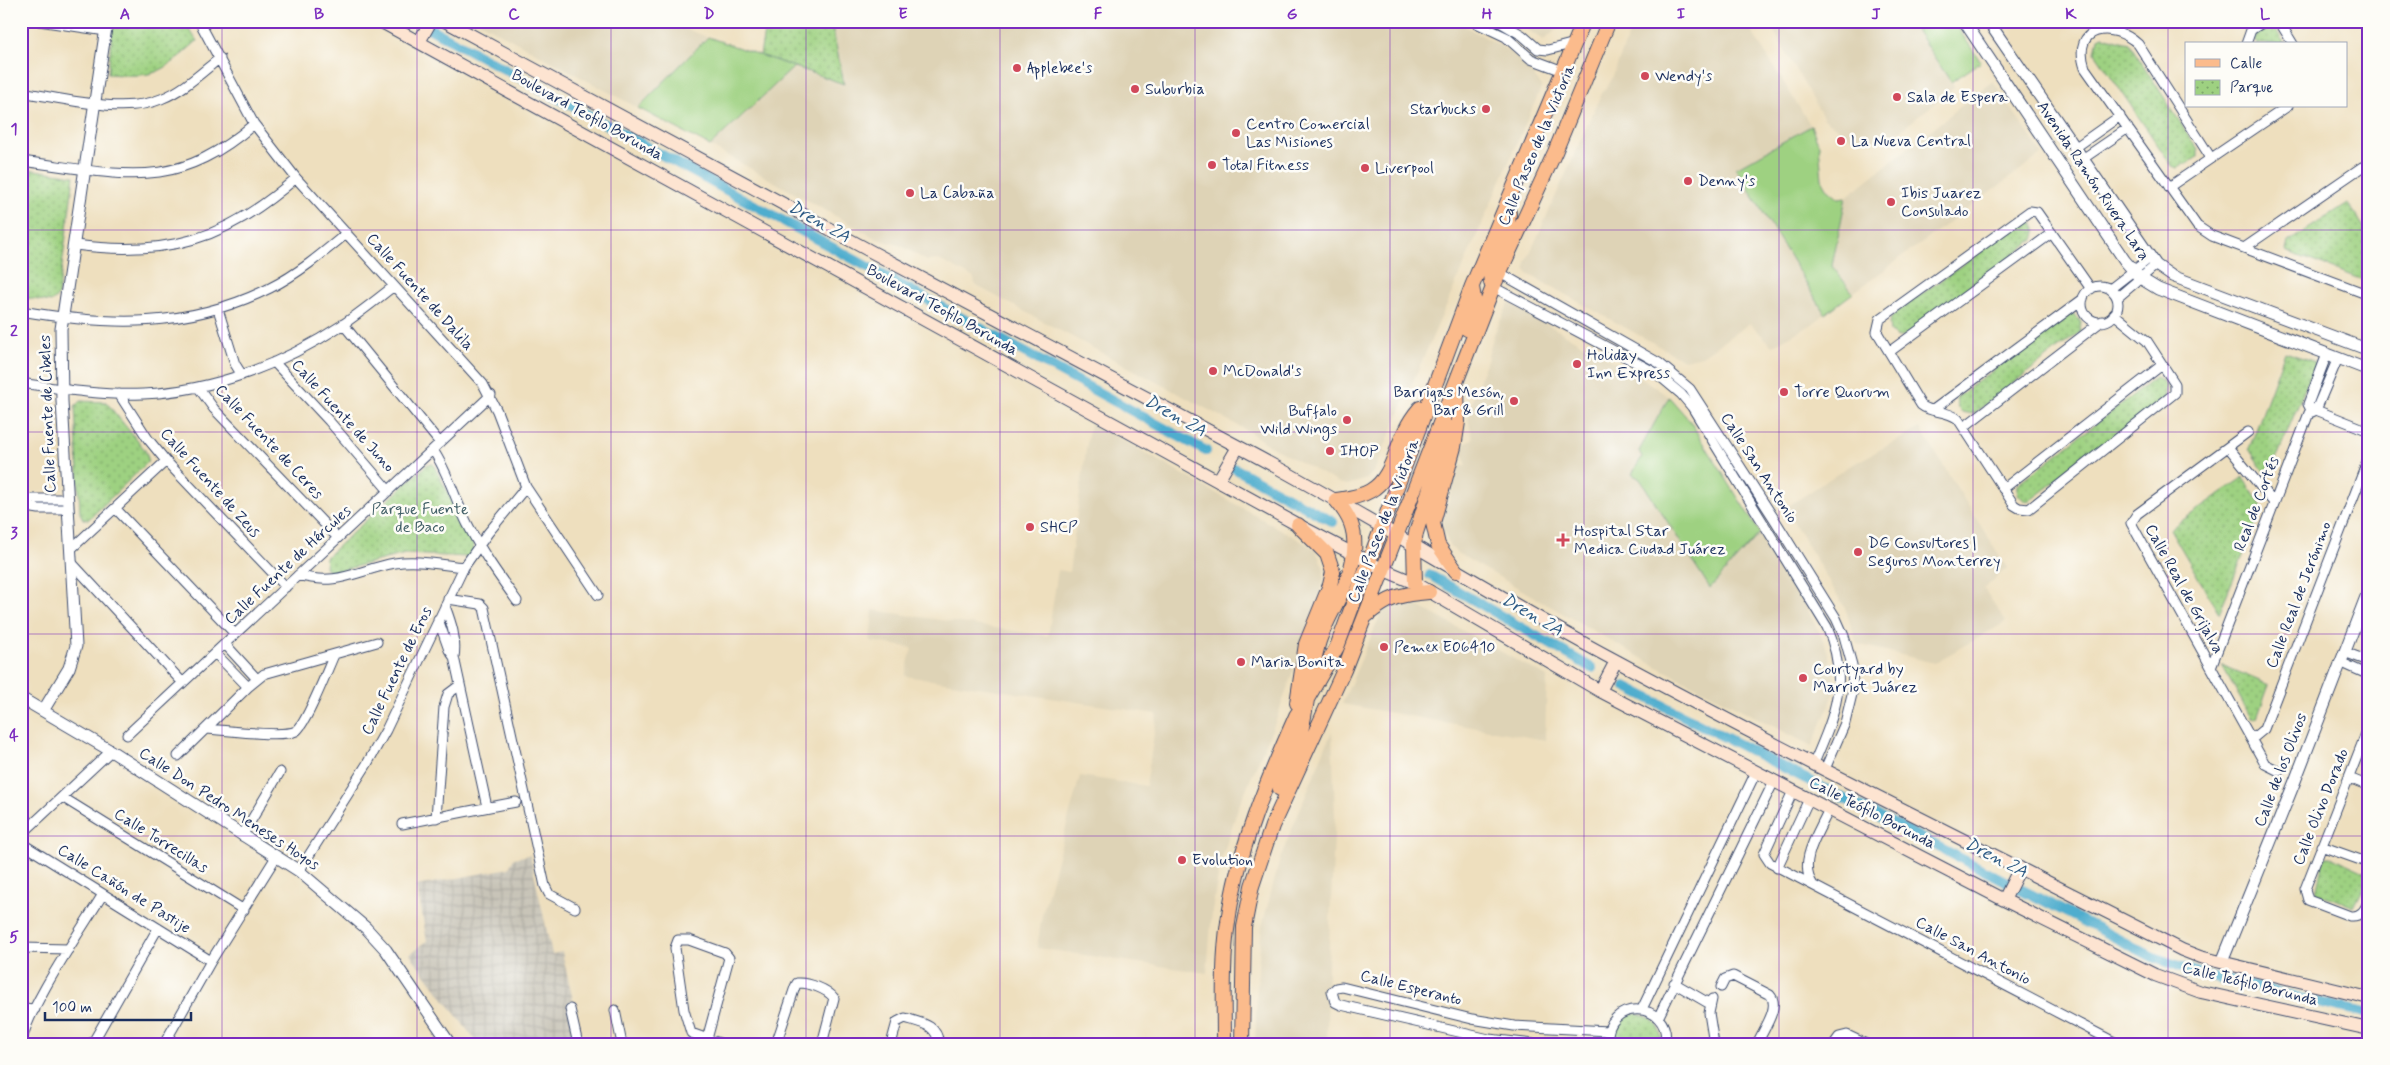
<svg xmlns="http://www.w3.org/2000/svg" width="2390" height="1065" viewBox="0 0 2390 1065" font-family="Mynerve,sans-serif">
<defs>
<pattern id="industrial-grid" width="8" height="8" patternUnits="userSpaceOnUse" patternTransform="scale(1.25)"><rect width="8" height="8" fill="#c8c4b8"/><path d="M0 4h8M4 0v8" fill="none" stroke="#aba9a1"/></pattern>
<pattern id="park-dots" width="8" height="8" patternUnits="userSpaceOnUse" patternTransform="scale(1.25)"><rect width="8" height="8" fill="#9ed181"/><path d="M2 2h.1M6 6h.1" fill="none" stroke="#80aa6d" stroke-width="1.8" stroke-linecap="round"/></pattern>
</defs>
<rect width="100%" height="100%" fill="#fdfcf7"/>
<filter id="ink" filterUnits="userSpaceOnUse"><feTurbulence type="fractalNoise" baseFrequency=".02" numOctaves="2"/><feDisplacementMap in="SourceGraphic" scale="10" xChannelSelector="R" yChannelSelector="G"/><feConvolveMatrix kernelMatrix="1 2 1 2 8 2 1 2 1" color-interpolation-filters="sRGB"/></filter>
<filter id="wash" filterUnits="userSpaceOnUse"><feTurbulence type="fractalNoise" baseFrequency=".0096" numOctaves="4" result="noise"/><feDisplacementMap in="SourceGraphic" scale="20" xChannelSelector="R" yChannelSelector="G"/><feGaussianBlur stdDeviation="1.12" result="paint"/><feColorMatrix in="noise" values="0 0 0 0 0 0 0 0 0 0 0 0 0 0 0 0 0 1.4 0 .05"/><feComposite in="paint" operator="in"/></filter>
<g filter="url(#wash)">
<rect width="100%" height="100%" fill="#eedfbe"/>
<path fill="#ded3b6" d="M477,21h185l46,16 -70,71z
M831,21h624l48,26 20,16 19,23 -168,385 -7,8 -20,6 -8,-2 -71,-38 -18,-13 -275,-147 -1,-7 -35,-18 -12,1 -25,-15 -25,-7 -167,-93 84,-79 50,17z
M1513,21h54l-23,19z
M1634,21h111l66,105 -74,42 88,146 -14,11 -39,21 -22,-23 -48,33 -18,4 -156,-86 -3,-6 1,-6 76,-169 9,-12z
M1768,21h142l45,66 -60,48 -16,5 -28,-2 -27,-19z
M1993,81l49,73 -189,139 -21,-27 14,-69z
M1509,303l127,71 33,23 -30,54 3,5 -10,18 8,5 70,108 50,-54 45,72 20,39 9,29 1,19 -23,54 -162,-83 -193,-110 -8,-8 -6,-17 1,-13 16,-50 7,1 -7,-19 13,-8 -5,-21 4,-17 15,-41 7,-26z
M1090,422l225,127 9,19 -1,14 -46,136 -39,90 -18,56 -8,47 -5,62 -170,-25 5,-33 38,-139 66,10 11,-72 -252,-38 7,-28 -42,-7 3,-31 175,26 10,-66 11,2z
M1920,428l87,140 -23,21 22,33 -72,41 -77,-19 -12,-36 -60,-100 63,-41z
M1411,602l136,75 -2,63 -203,-36 40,-93z
M1332,731l3,83 -7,153 -1,77h-72l3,-79 4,-39 19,-70z"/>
<path fill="url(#industrial-grid)" d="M530,855l22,99 10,-2 21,92h-105l-68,-90 17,-13 -10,-55 92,-18 5,-10z"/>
<path fill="#9ed181" stroke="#5c8070" d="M1910,21h43l28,41 -30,20z
M708,37l86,30 -84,79 -72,-38z
M1811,126l8,19 3,34 5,9 12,10 7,-1 -14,69 21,27 -28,21 -89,-146z
M1669,397l21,24 70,112 -50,55 -70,-109 -8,-5 10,-17 -3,-6z"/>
<path fill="url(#park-dots)" stroke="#5c8070" d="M113,21h71l13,20c-37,33 -39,37 -89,33z
M766,21h65l13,63 -84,-29z
M2268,26l6,1 11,17h-28l-3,-5 1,-6z
M2103,36l26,7 69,107v7l-20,11 -6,-2 -77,-113 3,-15z
M21,168l53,8 -16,120 -7,6 -30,-5z
M2348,203l21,32v38l-4,8 -79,-30 2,-9z
M2024,220l8,2c4,7 5,11 2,17l-130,97 -6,1 -8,-5 -1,-10 4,-7z
M2073,313l8,9 -1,10 -107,82 -11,-2 -4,-4 -2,-10 113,-84z
M2285,352l31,10 -48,116 -19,-29z
M2155,378l8,3 4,4 -3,13 -136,104c-8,-4 -12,-8 -11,-17z
M80,401l26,1 39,48 4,11 -61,59 -5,-1 -3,-6 -5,-107z
M428,464h5l40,78v9l-5,6 -63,-3 -75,19 -5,-6 1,-10z
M2243,478l20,30 -44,105 -49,-84z
M2222,665l47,20 -12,33h-6z
M2324,857h8l35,16 2,4 -15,30 -38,-15z
M1631,1014c18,-1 32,10 30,30h-49c1,-16 4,-24 19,-30z"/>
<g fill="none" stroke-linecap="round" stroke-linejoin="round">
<path stroke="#50adce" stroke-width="10" d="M416,21l790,430
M1234,468l99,54
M1430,575l162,93
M1625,686l528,271 49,17 167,40"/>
</g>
</g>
<g filter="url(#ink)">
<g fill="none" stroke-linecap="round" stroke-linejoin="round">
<defs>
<path id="minor" d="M39,21l67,10
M199,21l55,103 42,54 187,206 14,27 29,76 72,108
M1472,21l34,16 25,22 32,12
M1498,21l24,14 16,14 10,1 27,-7
M2279,21l14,23
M2246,44l5,-14 14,-9
M21,92c40,6 103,23 140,7 23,-9 40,-26 59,-41
M2076,147l44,-31
M2084,158l44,-30
M2211,158l-73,-114c-26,-24 -67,-18 -53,24l112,158 15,10 157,59
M21,161c98,12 151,34 233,-37
M2169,187l119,-81
M75,245c92,12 151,-5 221,-67
M2244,248l118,-81 7,-1
M1500,273l159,90 31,26 83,128 63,101 8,18 8,29 1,25 -8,33 -20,46
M2082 304a18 18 0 1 1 36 0a18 18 0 1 1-36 0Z
M1493,287l163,86 25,21 11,13 135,220c23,53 8,87 -13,136
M2091,289l-54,-77 -7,-1 -150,108 -3,13 44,73c11,9 24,4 37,14l56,86 5,3 10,1 146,-116v-9l-28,-43 -33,-27
M2110,289l40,-31
M2117,298l39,-33
M218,309l17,55 7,11
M21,311c88,15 167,18 249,-23 28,-14 53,-35 77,-55
M343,324l97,119
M1889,352l163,-119
M274,362l55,59 60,70
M21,383c40,6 82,13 122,11 71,-3 140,-30 199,-69 18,-12 35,-26 52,-39
M198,387l16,22 124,129
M119,394l29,45 18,22 120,126
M1933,410l150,-111
M2316,410l22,-52
M2312,412l-4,-8 19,-50
M2312,412l4,-2 53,21
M1964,427l138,-106
M2248,432l-111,82 -6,9 134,241 14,7
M2228,447l46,56
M433,450c15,22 22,49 34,73 14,28 32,53 50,78
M2003,489l159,-124
M21,504l11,-5h35
M21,506l18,3h29
M116,509l119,125
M71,549l95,-88
M72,563l111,120
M298,575c40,12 59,-5 97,-12 21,-4 47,2 69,4
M448,599l32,5 4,4 61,278 4,8 26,14
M445,606c6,16 12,33 9,51l33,150
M438,619l11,31 5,7
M225,644l32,35
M2344,652l25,9
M215,653l33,34
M2340,662l29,13
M2211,667l98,-254 3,-1
M2369,726l-64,163 3,11 42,16c11,1 15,-6 19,-16
M207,729c18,1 75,9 89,2 10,-6 32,-63 38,-76
M127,735l364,-340
M2252,739l12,-10 105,-272
M178,756l70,-69 16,-13 113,-32
M2349,778l20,8
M1793,791l-29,63 6,9 348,181
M62,797l182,113
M436,818l8,-111 4,-13 12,-9
M402,824l114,-22
M21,835l90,-84
M242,836l38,-64
M21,843l190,118
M2321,846l48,17
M1777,868l32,-69
M299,871l68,-107 19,-34 78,-163 24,-34 38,-46
M1813,885c-16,-23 6,-53 16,-76
M21,948l48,1
M1674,983l36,21
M1721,987l4,-8 8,-3 37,19c11,12 -8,36 -13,49
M1712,999l-3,14 5,31
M21,1008l14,1
M570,1009l8,35
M1642,1009l114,-237
M615,1010l7,34
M1658,1018l116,-237
M707,1039l22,-81 -4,-5 -36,-13h-11l-3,8 9,62 7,23 31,11
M22,1044c1,-30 63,-120 81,-150
M92,1044l66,-116
M164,1044l47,-83 65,-104
M776,1044l19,-57 2,-4c11,-1 30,6 37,15l-12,46
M891,1044l6,-22 8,-4c16,5 32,6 34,26
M1533,1044l-44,-5 -148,-34 -6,-3 -3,-10 4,-4 6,-1 130,32 42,7 94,5
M1608,1044c-5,-47 65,-44 57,0
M1834,1044l5,-7 8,-2 19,9"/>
<path id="tertiary" d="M1964,21l161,240 15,17 18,11 211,81
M1988,21l168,244 16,11 197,74
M21,698l90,53 188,120 67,57 20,22 64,94
M43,711l26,-43 7,-22 -14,-245 -1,-72 46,-308
M2222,962l73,-181 74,-192"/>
<path id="secondary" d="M380,21l918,504 86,45 31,13 185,108 404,209 151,75 46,17 168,37
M445,21c264,144 528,286 794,426 126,66 245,143 370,210 189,102 382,196 573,293l18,7 169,41
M419,42l12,-21
M1218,481l20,-34
M1600,691l16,-30
M2004,900l16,-32"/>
<path id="primary" d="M1493,287c-11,-18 16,-51 16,-74
M1467,329l8,-24 -3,-18
M1336,500c12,-2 24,-3 34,-9 21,-11 25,-41 35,-60 4,-9 9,-16 15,-23
M1456,571l-18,-26 -5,-22 21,-76 4,-25 -1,-35
M1415,583l-1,-38 2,-12 27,-87 2,-12 -2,-15
M1367,615c22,-18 34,-21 62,-23
M1297,703l9,-59 24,-59 3,-13 -6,-18 -29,-29
M1280,789c7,-19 16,-38 21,-58 7,-30 9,-60 18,-90 10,-29 32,-57 35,-89 2,-23 -4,-35 -18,-52
M1224,1044c0,-40 -2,-82 4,-122 9,-71 39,-141 68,-206l10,-15 31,-54 135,-361 112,-265
M1242,1044l2,-117 8,-41 20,-60 72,-156 149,-383 62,-135 54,-131"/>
</defs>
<use href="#minor" stroke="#3b496c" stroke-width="11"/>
<use href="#tertiary" stroke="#3b496c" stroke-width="13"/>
<use href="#secondary" stroke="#3b496c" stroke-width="14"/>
<use href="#primary" stroke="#3b496c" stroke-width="16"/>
<use href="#minor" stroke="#fff" stroke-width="9"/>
<use href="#tertiary" stroke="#fff" stroke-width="11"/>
<use href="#secondary" stroke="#fde4d1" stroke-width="12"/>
<use href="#primary" stroke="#fbbb8c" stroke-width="14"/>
</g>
</g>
<path fill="none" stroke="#7b2cbf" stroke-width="1" stroke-opacity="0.55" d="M222,21v1023M417,21v1023M611,21v1023M806,21v1023M1000,21v1023M1195,21v1023M1390,21v1023M1584,21v1023M1779,21v1023M1973,21v1023M2168,21v1023M21,230h2348M21,432h2348M21,634h2348M21,836h2348"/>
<g fill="#d1495b" stroke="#fdfcf7" stroke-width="2">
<circle cx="1017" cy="68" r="5"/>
<circle cx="1645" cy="76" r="5"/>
<circle cx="1135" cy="89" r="5"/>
<circle cx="1897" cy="97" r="5"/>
<circle cx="1486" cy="109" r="5"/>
<circle cx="1236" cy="133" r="5"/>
<circle cx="1841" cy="141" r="5"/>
<circle cx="1212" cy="165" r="5"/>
<circle cx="1365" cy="168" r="5"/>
<circle cx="1688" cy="181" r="5"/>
<circle cx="910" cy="193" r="5"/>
<circle cx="1891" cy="202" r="5"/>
<circle cx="1577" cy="364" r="5"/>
<circle cx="1213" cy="371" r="5"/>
<circle cx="1784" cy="392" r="5"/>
<circle cx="1514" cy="401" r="5"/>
<circle cx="1347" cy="420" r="5"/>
<circle cx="1330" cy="451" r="5"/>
<circle cx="1030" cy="527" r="5"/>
<path d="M1560.5 532.5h5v5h5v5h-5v5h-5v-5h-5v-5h5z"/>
<circle cx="1858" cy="552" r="5"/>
<circle cx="1384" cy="647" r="5"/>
<circle cx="1241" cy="662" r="5"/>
<circle cx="1803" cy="678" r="5"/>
<circle cx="1182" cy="860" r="5"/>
</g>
<g text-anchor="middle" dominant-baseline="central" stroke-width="5" stroke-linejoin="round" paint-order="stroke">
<g font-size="16" fill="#1b2f5e" stroke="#fdfcf7" text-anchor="start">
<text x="1027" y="68">Applebee's</text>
<text x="1655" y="76">Wendy's</text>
<text x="1145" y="89">Suburbia</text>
<text x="1907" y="97">Sala de Espera</text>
<text x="1476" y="109" text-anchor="end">Starbucks</text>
<text x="1246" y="124">Centro Comercial<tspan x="1246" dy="18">Las Misiones</tspan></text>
<text x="1851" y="141">La Nueva Central</text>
<text x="1222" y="165">Total Fitness</text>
<text x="1375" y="168">Liverpool</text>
<text x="1698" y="181">Denny's</text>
<text x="920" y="193">La Cabaña</text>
<text x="1901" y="193">Ibis Juarez<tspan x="1901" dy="18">Consulado</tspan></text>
<text x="1587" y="355">Holiday<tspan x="1587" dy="18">Inn Express</tspan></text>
<text x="1223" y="371">McDonald's</text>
<text x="1504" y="392" text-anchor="end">Barrigas Mesón,<tspan x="1504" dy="18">Bar &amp; Grill</tspan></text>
<text x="1794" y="392">Torre Quorum</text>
<text x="1337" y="411" text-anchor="end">Buffalo<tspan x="1337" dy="18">Wild Wings</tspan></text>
<text x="1340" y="451">IHOP</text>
<text x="1040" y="527">SHCP</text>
<text x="1574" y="531">Hospital Star<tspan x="1574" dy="18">Medica Ciudad Juárez</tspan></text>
<text x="1868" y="543">DG Consultores |<tspan x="1868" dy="18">Seguros Monterrey</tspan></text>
<text x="1394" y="647">Pemex E06410</text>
<text x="1251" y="662">Maria Bonita</text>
<text x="1813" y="669">Courtyard by<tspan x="1813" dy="18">Marriot Juárez</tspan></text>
<text x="1192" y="860">Evolution</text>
</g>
<g font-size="16" fill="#1b2f5e" stroke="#fdfcf7">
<text transform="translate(587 115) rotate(29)">Boulevard Teofilo Borunda</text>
<text transform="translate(1537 145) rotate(-67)">Calle Paseo de la Victoria</text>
<text transform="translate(2093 181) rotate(56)">Avenida Ramón Rivera Lara</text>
<text transform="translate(420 292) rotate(48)">Calle Fuente de Dalila</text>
<text transform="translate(942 310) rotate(29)">Boulevard Teofilo Borunda</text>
<text transform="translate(48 414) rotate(-92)">Calle Fuente de Cibeles</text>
<text transform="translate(343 416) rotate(48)">Calle Fuente de Juno</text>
<text transform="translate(269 442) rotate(47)">Calle Fuente de Ceres</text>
<text transform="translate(1759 468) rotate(57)">Calle San Antonio</text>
<text transform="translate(210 483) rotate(48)">Calle Fuente de Zeus</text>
<text transform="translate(2257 504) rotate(-69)">Real de Cortés</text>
<text transform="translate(1384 521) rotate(-69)">Calle Paseo de la Victoria</text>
<text transform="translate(288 565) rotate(-43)">Calle Fuente de Hércules</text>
<text transform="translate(2184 589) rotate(61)">Calle Real de Grijalva</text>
<text transform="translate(2299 595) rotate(-69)">Calle Real de Jerónimo</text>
<text transform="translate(397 671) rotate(-64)">Calle Fuente de Eros</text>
<text transform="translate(2281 770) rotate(-69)">Calle de los Olivos</text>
<text transform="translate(2321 807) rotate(-68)">Calle Olivo Dorado</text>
<text transform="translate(229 809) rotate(33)">Calle Don Pedro Meneses Hoyos</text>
<text transform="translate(1872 813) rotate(27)">Calle Teófilo Borunda</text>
<text transform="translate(161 841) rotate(32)">Calle Torrecillas</text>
<text transform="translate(124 889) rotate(32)">Calle Cañón de Pastije</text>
<text transform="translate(1973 951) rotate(28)">Calle San Antonio</text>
<text transform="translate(2250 984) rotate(14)">Calle Teófilo Borunda</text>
<text transform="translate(1411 988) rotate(14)">Calle Esperanto</text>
</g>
<g font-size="16" fill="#426068" stroke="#fdfcf7">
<text x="420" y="509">Parque Fuente<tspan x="420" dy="18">de Baco</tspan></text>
</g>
<g font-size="18" font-style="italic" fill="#2e5b85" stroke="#fdfcf7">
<text transform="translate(819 222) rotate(29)">Dren 2A</text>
<text transform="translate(1175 416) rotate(29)">Dren 2A</text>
<text transform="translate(1532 615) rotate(30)">Dren 2A</text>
<text transform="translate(1996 858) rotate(27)">Dren 2A</text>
</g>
</g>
<rect width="2390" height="1065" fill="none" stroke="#fdfcf7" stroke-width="55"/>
<rect x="2185" y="42" width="162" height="65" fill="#fdfcf7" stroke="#a3aaba"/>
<rect x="2195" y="59" width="25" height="8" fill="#fbbb8c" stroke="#a3aaba"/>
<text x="2230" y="68" font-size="15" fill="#1b2f5e">Calle</text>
<rect x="2195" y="80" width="25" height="15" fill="url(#park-dots)" stroke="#a3aaba"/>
<text x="2230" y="92" font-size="15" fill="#1b2f5e">Parque</text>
<path d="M45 1012v8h146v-8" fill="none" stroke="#1b2f5e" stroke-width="2.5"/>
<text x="52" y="1012" font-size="15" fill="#1b2f5e" stroke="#fdfcf7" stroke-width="4" paint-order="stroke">100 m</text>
<rect x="28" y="28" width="2334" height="1010" fill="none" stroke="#7b2cbf" stroke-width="2"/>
<g font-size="16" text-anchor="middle" font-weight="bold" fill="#7b2cbf">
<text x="125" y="19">A</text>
<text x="319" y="19">B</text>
<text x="514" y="19">C</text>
<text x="709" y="19">D</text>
<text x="903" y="19">E</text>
<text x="1098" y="19">F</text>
<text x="1292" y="19">G</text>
<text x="1487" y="19">H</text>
<text x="1681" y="19">I</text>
<text x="1876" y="19">J</text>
<text x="2071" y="19">K</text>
<text x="2265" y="19">L</text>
<text x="14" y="134">1</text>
<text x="14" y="336">2</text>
<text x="14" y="538">3</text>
<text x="14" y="740">4</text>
<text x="14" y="942">5</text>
</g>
</svg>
